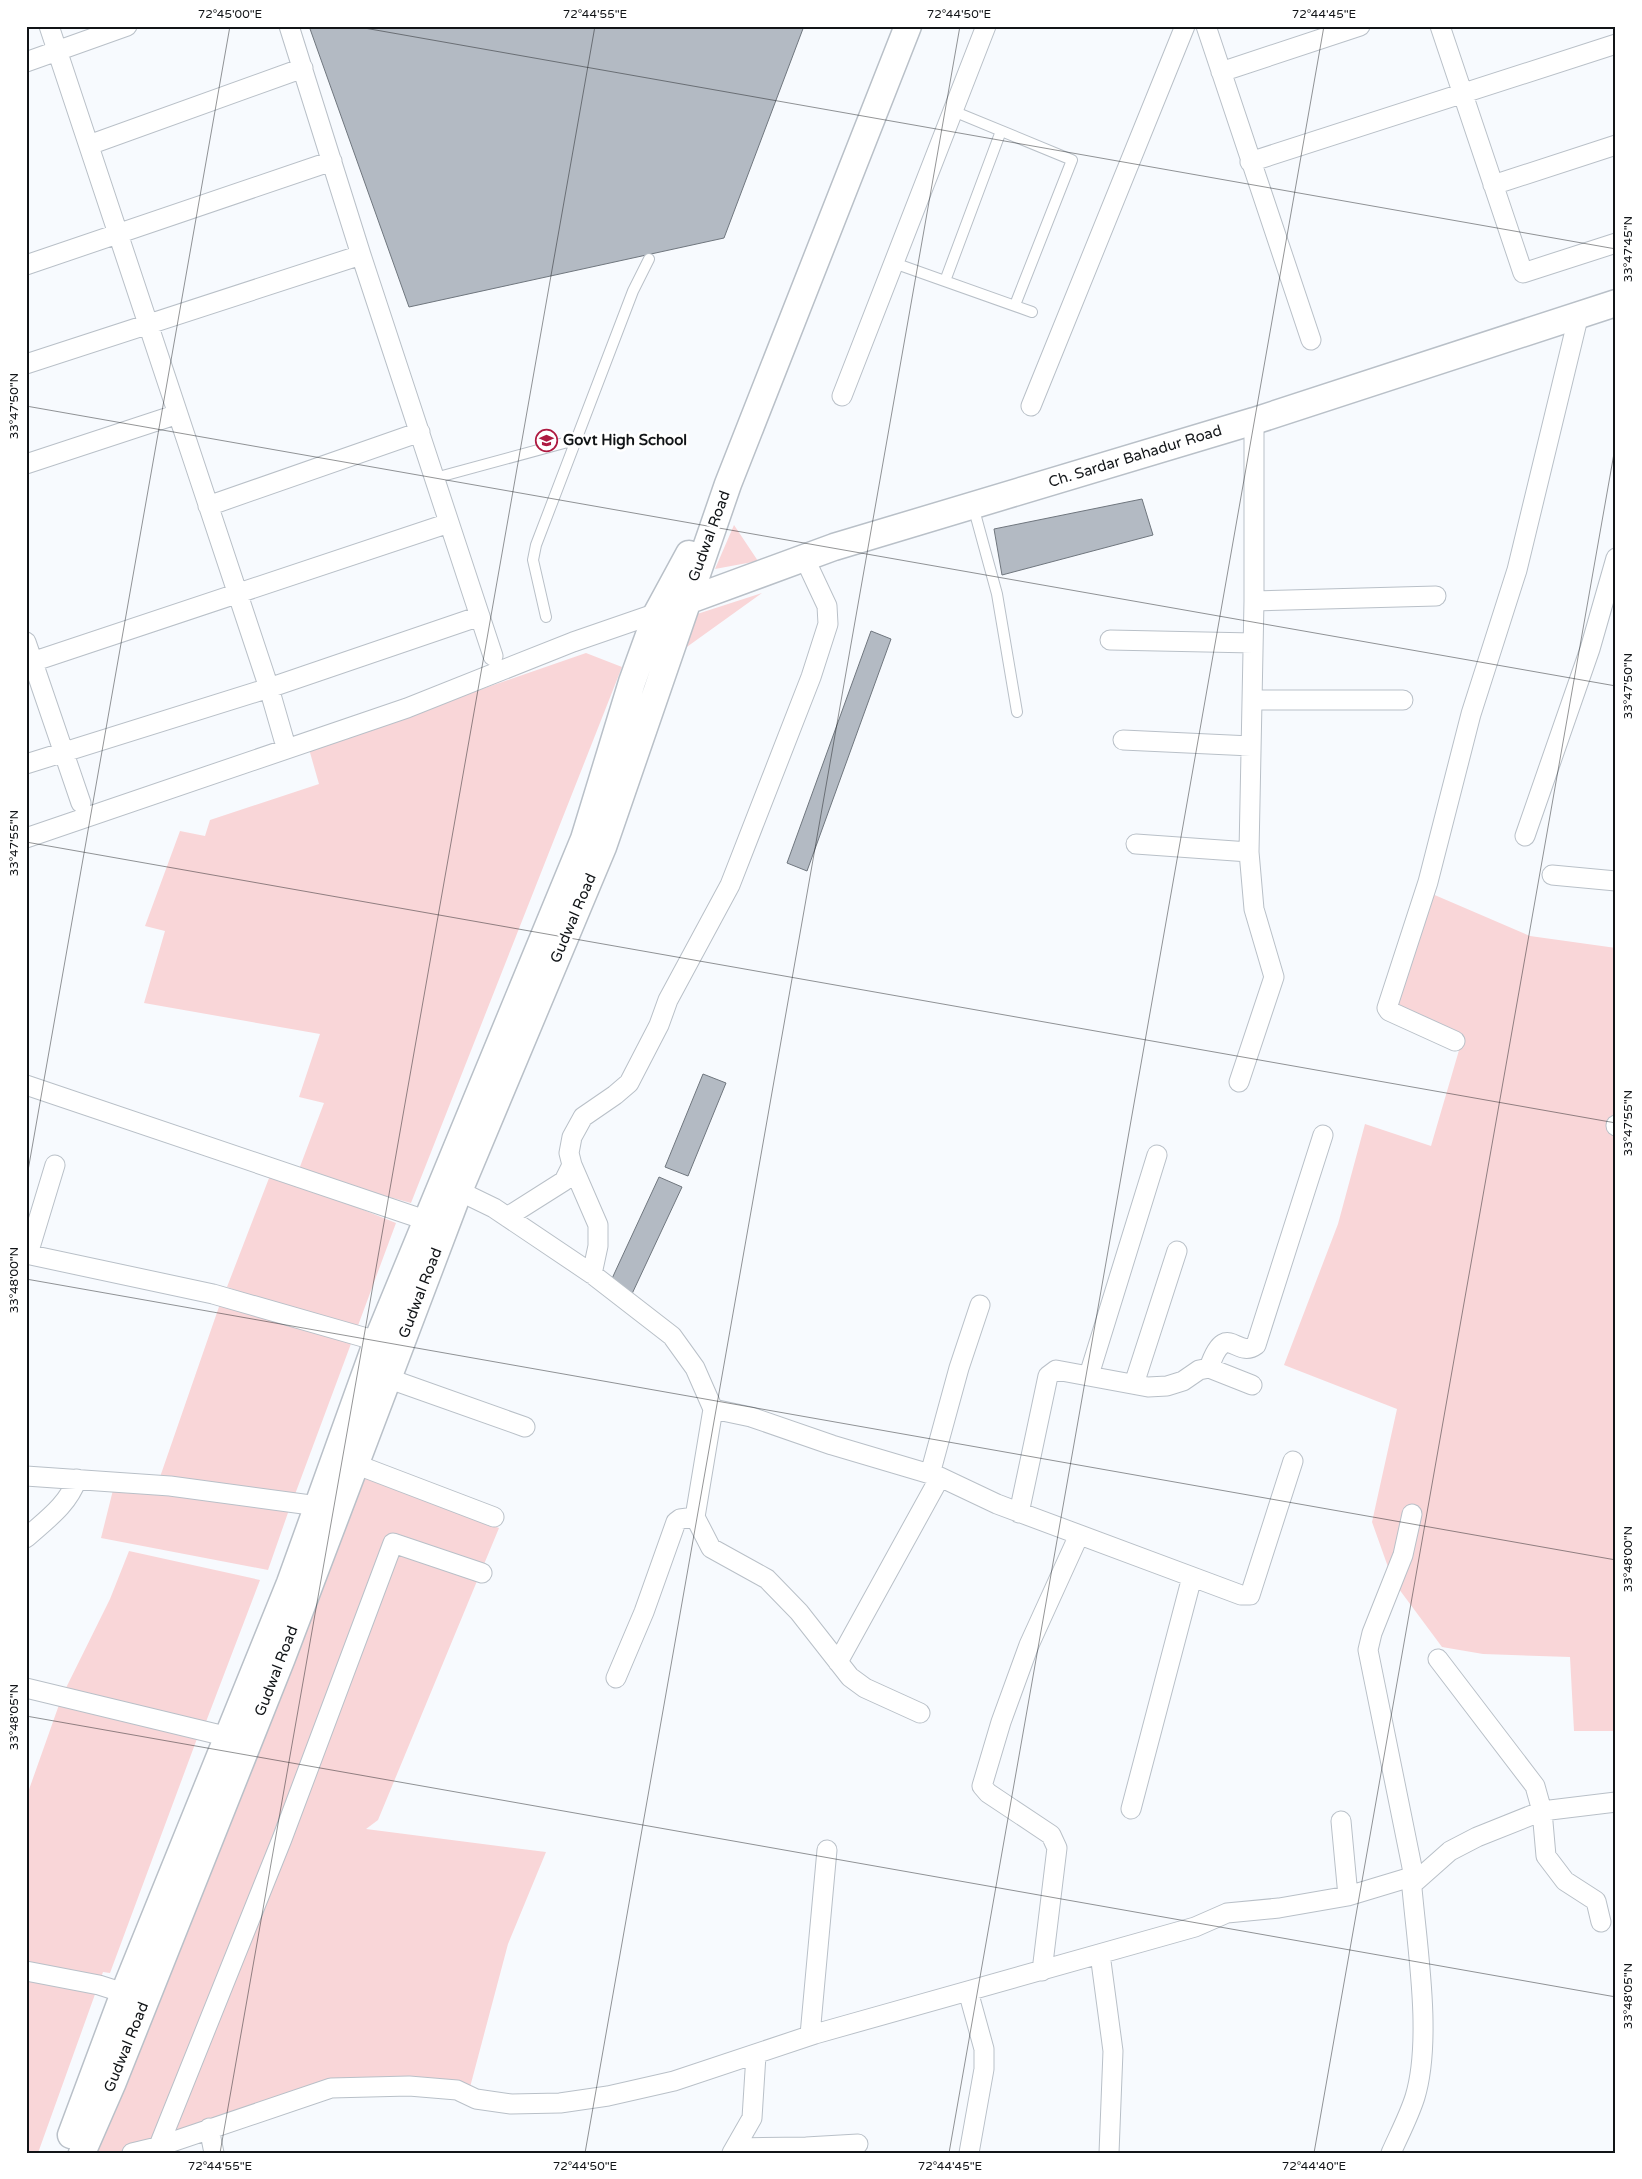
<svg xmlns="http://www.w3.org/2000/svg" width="1642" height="2179" viewBox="0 0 1642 2179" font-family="'Varela Round',sans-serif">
<rect width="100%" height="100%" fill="#f7fafe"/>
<path fill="#f9d6d8" d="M734,525l24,36 -43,8z
M762,593l-78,56 10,-34z
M586,653l36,14 -211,536 -113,-31 26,-69 -25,-6 21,-63 -176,-31 21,-72 -20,-5 35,-95 25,5 5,-16 109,-36 -10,-35z
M1430,893l100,43 86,12v783h-42l-4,-74 -87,-3 -41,-7 -49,-66 -21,-59 25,-113 -113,-44 54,-141 27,-100 66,22 31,-106 -65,-35z
M271,1173l125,50 -40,108 -129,-44z
M221,1301l131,40 -58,156 -134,-20z
M371,1475l128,53 -121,292 -12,9 180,23 -38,92 -39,147 -141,-2 -192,64h-40l265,-677z
M113,1490l177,17 -22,63 -167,-32z
M129,1551l131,29 -56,147 -141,-33 47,-95z
M60,1702l138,34 -88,237 -7,-1 -65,181h-12v-355z"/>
<path fill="#b3bac3" stroke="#6f767e" d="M309,26h495l-80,212 -315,69z
M1142,499l11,36 -151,40 -8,-46z
M871,631l20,8 -84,232 -20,-8z
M703,1074l23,9 -38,93 -23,-9z
M659,1177l23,10 -51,109 -22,-11z"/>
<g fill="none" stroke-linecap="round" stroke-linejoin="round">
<defs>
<path id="lane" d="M953,111l119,49 -57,145
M894,263l138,49
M945,281l56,-150
M435,478l140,-38
M973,506l24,88 20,118
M546,617l-13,-57 3,-15 97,-254 16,-32"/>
<path id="street" d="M49,26l220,662 15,52
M289,26l72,229 132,401
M1206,26l105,314
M1440,26l83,247 93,-30
M26,62l101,-36
M1221,72l139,-46
M89,145l214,-77
M1250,162l366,-118
M1493,185l123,-40
M26,265l306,-104
M26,364l335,-109
M842,396l144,-370
M1031,406l154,-380
M26,464l152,-50
M208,506l212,-74
M1254,601l182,-5
M1110,640l143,3
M26,642l55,161
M26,664l423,-141
M1252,700h151
M1123,740l128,6
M26,764l243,-76 211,-72
M1525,836l65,-187 26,-91
M26,838l381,-130 166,-66 84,-29
M1136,844l113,8
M1552,875l64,6
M1455,1041l-66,-30 -2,-3 41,-126 43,-168 46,-144 62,-256
M1239,1082l35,-105 -20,-68 -5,-57 5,-251v-180
M26,1085l411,139
M1616,1125v1
M459,1191l35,17 98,66 80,62 23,32 18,41 38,8 81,28 108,32 57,27 244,91h9l43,-134
M507,1217l57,-36 8,-16
M26,1254l187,40 164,47
M28,1254l27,-89
M592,1274l6,-28v-21l-26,-60 -3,-12 3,-16 11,-20 32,-22 14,-12 30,-58 9,-25 62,-115 81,-208 17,-53 -1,-18 -23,-49
M1209,1368c17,-50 27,-8 47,-23l67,-210
M1089,1375l68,-220
M387,1378l138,49
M1134,1384l43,-133
M355,1464l139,53
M930,1474l29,-106 21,-63
M26,1476l144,10 148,20
M1019,1513l29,-137 8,-6 92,17 19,-1 16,-5 16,-11 10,-2 43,17
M1412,1514l-9,41 -31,78 -4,17 47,232
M695,1517l16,31 56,31 32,33 51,65 15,11 55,25
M26,1538c20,-18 42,-33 51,-59
M1438,1659l97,127 7,25 4,45 19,25 31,20 5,21
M838,1662l102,-185
M616,1678l28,-66 32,-90 4,-3 15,-2 18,-108
M26,1688l203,49
M1131,1809l61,-232
M1341,1821l7,75
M1100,1954l13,97 -4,102
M26,1971l73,14 25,8
M1042,1971l15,-123 -6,-13 -63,-42 -6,-7 19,-64 28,-77 50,-110
M968,1991l16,58v20l-15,84
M810,2035l17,-185
M209,2128l5,25
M735,2148l71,-1 52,-3
M132,2153l25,-6 174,-59 78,-2 48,4 19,9 35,5 49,-1 48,-7 66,-15 141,-47 380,-107 32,-14 52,-5 69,-12 63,-19 4,5 35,-31 27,-14 65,-26 74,-9
M156,2153l126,-314 111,-296 89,30
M732,2153l20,-35 4,-63
M1391,2153c8,-18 18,-37 24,-56 18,-60 1,-156 -4,-220"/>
<path id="secondary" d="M676,605l158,-58 420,-126 362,-118
M71,2135l53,-142 166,-410 87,-242 207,-502 48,-157 25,-69 32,-59
M82,2153l31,-71 169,-424 177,-467 144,-344 125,-363 180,-458"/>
</defs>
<use href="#lane" stroke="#b9c0c8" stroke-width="12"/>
<use href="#street" stroke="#b9c0c8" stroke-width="21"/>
<use href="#secondary" stroke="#b9c0c8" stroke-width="29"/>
<use href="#lane" stroke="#fff" stroke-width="10"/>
<use href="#street" stroke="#fff" stroke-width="19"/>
<use href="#secondary" stroke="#fff" stroke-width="26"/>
</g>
<path fill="none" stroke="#111417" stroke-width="1" stroke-opacity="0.45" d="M353,26l1263,223M26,406l1590,280M26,842l1590,281M26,1182l204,-1156M26,1279l1590,281M26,1716l1590,281M220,2153l375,-2127M585,2153l375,-2127M949,2153l375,-2127M1314,2153l302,-1711"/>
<defs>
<symbol id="school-ring" viewBox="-11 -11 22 22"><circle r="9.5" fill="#fff" stroke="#ae1a41" stroke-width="1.5"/><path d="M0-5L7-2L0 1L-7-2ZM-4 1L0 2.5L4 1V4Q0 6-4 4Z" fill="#ae1a41"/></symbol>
</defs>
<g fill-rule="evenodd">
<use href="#school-ring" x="534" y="428" width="25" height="25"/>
</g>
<g text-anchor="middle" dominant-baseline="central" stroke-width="5" stroke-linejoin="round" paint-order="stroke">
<g font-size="15" font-weight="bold" fill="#111417" stroke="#fff" text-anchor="start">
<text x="563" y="440">Govt High School</text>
</g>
<g font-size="15" fill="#111417" stroke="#fff">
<text transform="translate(1135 456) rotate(-17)">Ch. Sardar Bahadur Road</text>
<text transform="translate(709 536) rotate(-70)">Gudwal Road</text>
<text transform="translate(573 918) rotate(-67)">Gudwal Road</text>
<text transform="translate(420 1293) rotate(-69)">Gudwal Road</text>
<text transform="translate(276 1671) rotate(-69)">Gudwal Road</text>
<text transform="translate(126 2047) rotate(-68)">Gudwal Road</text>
</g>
</g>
<rect width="1642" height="2179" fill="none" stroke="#ffffff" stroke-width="55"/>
<rect x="28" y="28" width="1586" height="2124" fill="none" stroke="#111417" stroke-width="2"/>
<g font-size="12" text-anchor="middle" fill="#111417">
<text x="230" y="18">72°45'00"E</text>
<text x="595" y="18">72°44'55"E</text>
<text x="959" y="18">72°44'50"E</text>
<text x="1324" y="18">72°44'45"E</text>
<text transform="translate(1628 249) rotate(-90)" y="4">33°47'45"N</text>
<text transform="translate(14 406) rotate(-90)" y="4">33°47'50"N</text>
<text transform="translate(1628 686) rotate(-90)" y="4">33°47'50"N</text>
<text transform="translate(14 843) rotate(-90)" y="4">33°47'55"N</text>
<text transform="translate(1628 1123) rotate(-90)" y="4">33°47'55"N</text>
<text transform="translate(14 1280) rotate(-90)" y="4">33°48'00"N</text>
<text transform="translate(1628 1559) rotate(-90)" y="4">33°48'00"N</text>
<text transform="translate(14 1717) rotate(-90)" y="4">33°48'05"N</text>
<text transform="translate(1628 1996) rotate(-90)" y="4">33°48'05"N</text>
<text x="220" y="2170">72°44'55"E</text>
<text x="585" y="2170">72°44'50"E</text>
<text x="950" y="2170">72°44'45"E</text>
<text x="1314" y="2170">72°44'40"E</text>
</g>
</svg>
